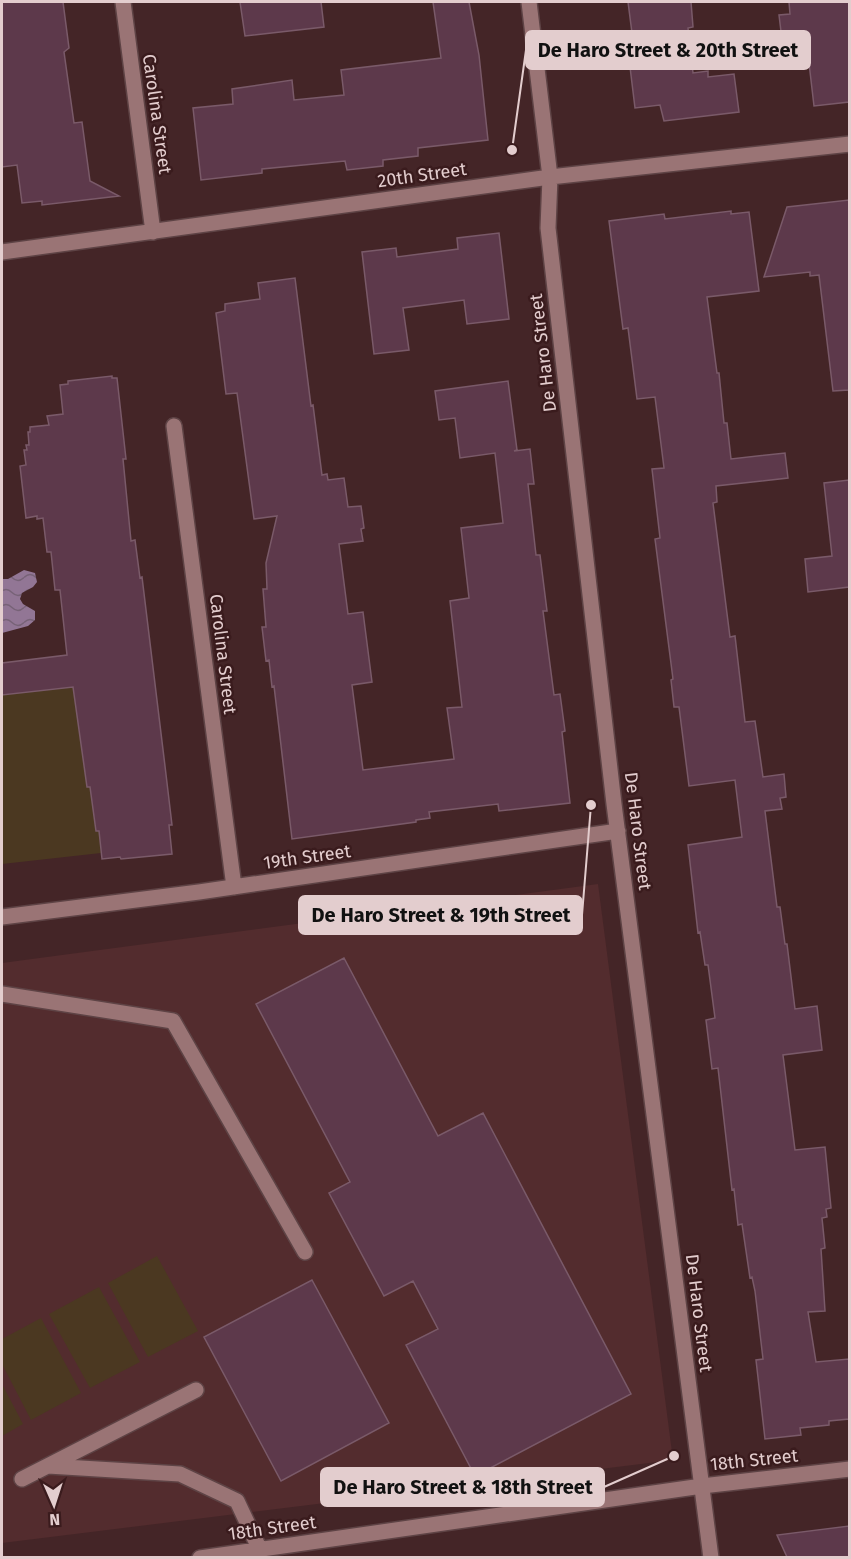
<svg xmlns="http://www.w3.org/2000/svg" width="851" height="1559" viewBox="0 0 851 1559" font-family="'Fira Sans',sans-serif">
<defs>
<pattern id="water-waves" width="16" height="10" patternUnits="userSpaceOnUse" patternTransform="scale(1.5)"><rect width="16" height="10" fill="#927695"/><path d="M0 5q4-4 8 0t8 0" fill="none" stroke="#776277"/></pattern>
</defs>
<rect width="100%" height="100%" fill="#442527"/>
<path fill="#532c2e" d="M598,884l75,576 -671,83v-580z"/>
<path fill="#4b3821" d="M73,681l14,106 8,-1 -1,28 2,17h3l2,22 -99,11v-169l25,-3z
M157,1256l41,75 -50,26 -40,-74z
M99,1287l41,75 -50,26 -41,-74z
M41,1318l40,75 -50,27 -29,-56v-25z
M2,1384l21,40 -21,12z"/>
<path fill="url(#water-waves)" d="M24,570l11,3 2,9 -4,5 -11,6 -2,6 3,5 12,7v9l-7,6 -26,7v-54h6z"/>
<path fill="#5d394b" stroke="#7a5a69" stroke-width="1.5" d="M2,2h61l6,46 -5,4 10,71 8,-1 8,59 29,15 -77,9v-4l-20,2 -5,-38 -15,2z
M240,2h81l3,25 -79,9z
M433,2h36l10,53 9,85 -70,8v8l-35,4v6l-36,4 -2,-9 -83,8v4l-61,7 -8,-72 40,-4 -1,-15 60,-9 2,20 50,-5 -3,-25 100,-12z
M628,2h63l2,25 -5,1 5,45 15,-2v6l26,-3 5,38 -75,9 -4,-16 -25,3 -9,-74 6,-1z
M789,2h60v100l-35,4 -7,-60 -24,2 -4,-33 11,-1z
M849,200v190l-16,1 -14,-116 -9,1v-4l-46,5 23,-70z
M731,211v3l18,-2 10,79 -52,6 10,76h2l5,50h3l4,36 54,-6 3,25 -72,8 1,16 -4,1 17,134 5,-1 10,86 10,-1 8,56 21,-3 2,23 -6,1 2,11 -17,2 12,96h3l5,37h2l8,65 22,-3 5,44 -39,5 12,95 30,-3 6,61 -5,1 1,8 -5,1 3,30 -4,1 4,62 -17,1 8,50 33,-3v60l-20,2v4l-29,3 1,7 -36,4 -9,-79 7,-1 -8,-68 -3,-14 -2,1 -8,-54 -4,1 -4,-36 -2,1 -14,-122 -6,1 -6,-49 9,-2 -7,-53h-3l-5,-33 -2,1 -10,-88 54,-8 -7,-57 -46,6 -10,-79h-5l-3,-27 2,-1 -18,-140 5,-1 -8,-69 12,-1 -9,-71 -18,2 -9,-71 -5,1 -14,-108 55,-7 1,5z
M499,233l10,86 -42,5 -3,-24 -61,8 6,42 -35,4 -12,-102 34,-4 1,9 61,-8 -1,-11z
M295,278l16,128 2,-1 9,70 5,-1 1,6 16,-2 4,29 13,-1 3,22 -3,1 2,12 -24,3 9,70 15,-2 9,70 -20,3 11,85 91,-11 -7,-51 15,-1 -12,-106 19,-3 -8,-70 42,-5 -8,-70 -35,5 -5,-40 -16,2 -4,-29 73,-10 9,69 -3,1 16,-2 4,35h-6l8,71h4l7,56h-4l11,84 6,-1 5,37 -3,1 8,71 -71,8 -1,-7 -69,8 1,6 -14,2v2l-124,17 -18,-153 -2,1 -3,-27 -3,1 -4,-34h4l-3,-38h4l-1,-26 11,-47 -23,3 -17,-126 -11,1 -10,-81 9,-2v-7l35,-5 -2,-16z
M112,376v2h5l9,81h-3l8,82 4,-1 5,38 2,-1 23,189 7,59h-3l3,29 -51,5 -1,-2 -18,2 -3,-28h-3l-6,-44h-3l-14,-100 -71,8v-32l65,-8 -7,-65h-5l-4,-38h-4l-4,-34 -6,1v-3l-11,2 -6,-52 6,-1 -2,-15h3l-1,-5h3l-1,-13h2v-5l19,-2 -2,-9 16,-2 -3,-29 8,-1v-3z
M849,480v107l-41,5 -3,-33 27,-3 -8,-73z
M344,958l94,178 45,-23 148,281 -156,82 -69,-131 32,-16 -25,-48 -29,15 -55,-103 21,-11 -94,-178z
M312,1280l77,143 -108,58 -77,-144z
M849,1526v31h-62l-10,-22z"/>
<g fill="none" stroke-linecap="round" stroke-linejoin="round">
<defs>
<path id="minor" d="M123,2l30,230
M529,2l21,175 -2,51 66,576 97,754
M2,252l548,-75 300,-33
M174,426l60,461
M2,917l197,-25 419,-61
M2,994l171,27 132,231
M48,1466l132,8 57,27 23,49
M22,1479l174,-89
M200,1558l502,-72 148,-17"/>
</defs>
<use href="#minor" stroke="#5e4345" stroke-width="18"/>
<use href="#minor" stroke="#9a7475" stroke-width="15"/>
</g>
<g text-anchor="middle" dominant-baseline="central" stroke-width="5" stroke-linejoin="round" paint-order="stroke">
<g font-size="18" fill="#e3cdce" stroke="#3a1b1d">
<text transform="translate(157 114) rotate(82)">Carolina Street</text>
<text transform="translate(422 175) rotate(-8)">20th Street</text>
<text transform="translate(543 353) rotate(-97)">De Haro Street</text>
<text transform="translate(223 654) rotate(83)">Carolina Street</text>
<text transform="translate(638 831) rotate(83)">De Haro Street</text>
<text transform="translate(307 857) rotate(-8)">19th Street</text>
<text transform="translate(699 1313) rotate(83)">De Haro Street</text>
<text transform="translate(754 1460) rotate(-6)">18th Street</text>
<text transform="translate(272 1528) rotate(-8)">18th Street</text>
</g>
</g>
<path fill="none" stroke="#e3cdce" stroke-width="2" d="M512 150L526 50M591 805L582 915M674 1456L604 1487"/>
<g fill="#e3cdce" stroke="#3a1b1d" stroke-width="2">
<circle cx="512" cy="150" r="6"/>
<circle cx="591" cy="805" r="6"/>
<circle cx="674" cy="1456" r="6"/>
</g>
<g fill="#e3cdce" stroke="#e3cdce" stroke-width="2">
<rect x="526" y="31" width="284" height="38" rx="6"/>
<rect x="299" y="896" width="283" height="38" rx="6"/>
<rect x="321" y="1468" width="283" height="38" rx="6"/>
</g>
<g font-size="20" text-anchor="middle" font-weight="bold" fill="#111">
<text x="668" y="57">De Haro Street &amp; 20th Street</text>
<text x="441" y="922">De Haro Street &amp; 19th Street</text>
<text x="463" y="1494">De Haro Street &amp; 18th Street</text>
</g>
<rect width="851" height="1559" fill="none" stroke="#e3cdce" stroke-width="6"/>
<g transform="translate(54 1505) rotate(177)" stroke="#3a1b1d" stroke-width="4.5" paint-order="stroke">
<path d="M0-4.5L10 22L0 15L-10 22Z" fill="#e3cdce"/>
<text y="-9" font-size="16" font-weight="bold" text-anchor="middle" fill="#e3cdce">N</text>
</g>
</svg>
